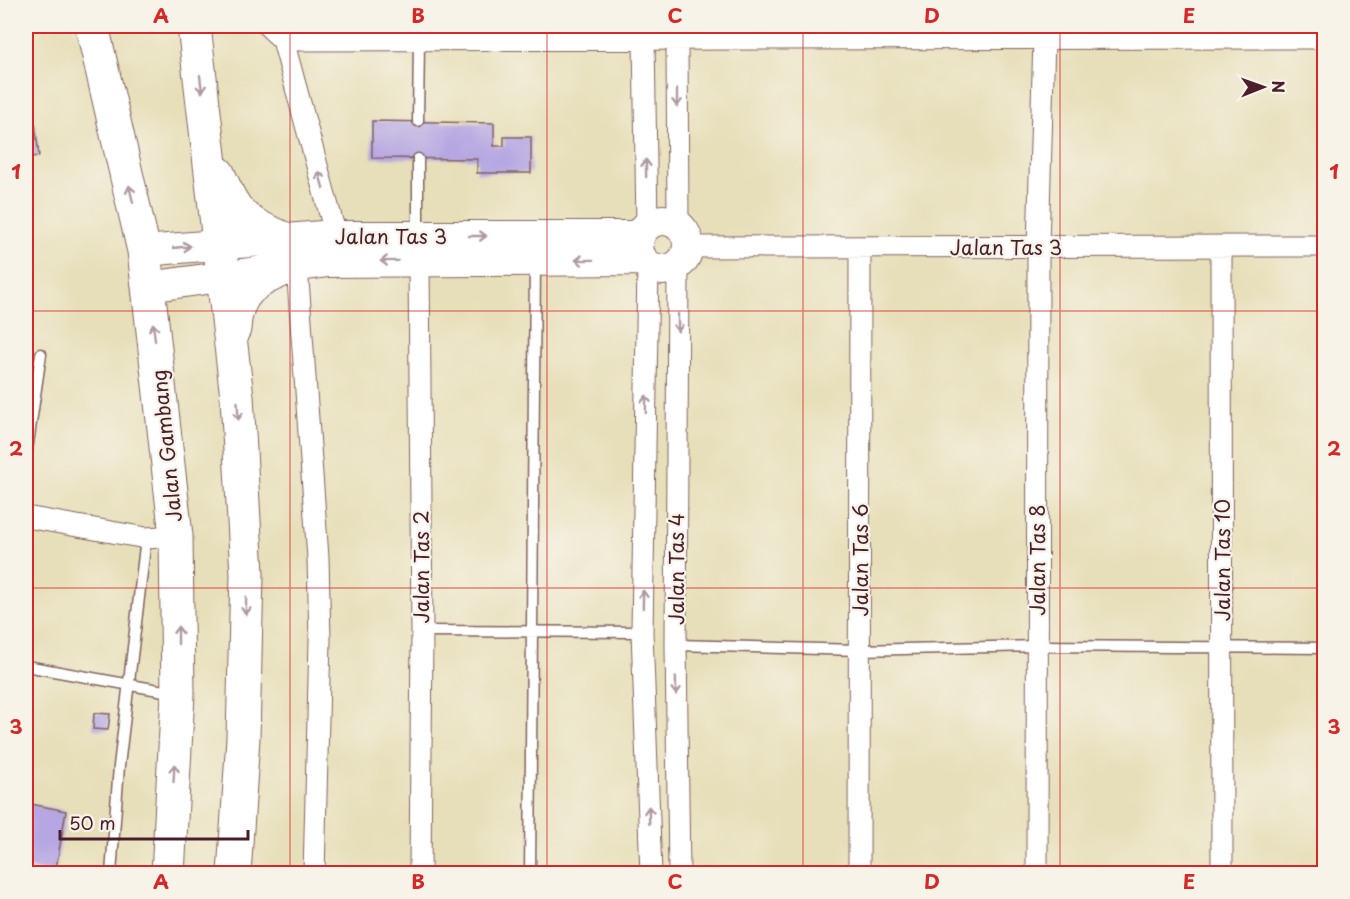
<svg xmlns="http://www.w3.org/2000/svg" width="1350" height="899" viewBox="0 0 1350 899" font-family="'Playpen Sans',sans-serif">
<rect width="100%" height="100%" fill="#f7f3e8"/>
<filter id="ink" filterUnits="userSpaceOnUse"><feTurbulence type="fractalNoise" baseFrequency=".0167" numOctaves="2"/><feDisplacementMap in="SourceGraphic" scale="12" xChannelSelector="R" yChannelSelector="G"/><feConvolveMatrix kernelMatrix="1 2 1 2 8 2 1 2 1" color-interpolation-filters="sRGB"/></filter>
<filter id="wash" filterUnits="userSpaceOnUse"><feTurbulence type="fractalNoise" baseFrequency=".008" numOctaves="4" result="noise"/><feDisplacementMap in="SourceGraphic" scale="24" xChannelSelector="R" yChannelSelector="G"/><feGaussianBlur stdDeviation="1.35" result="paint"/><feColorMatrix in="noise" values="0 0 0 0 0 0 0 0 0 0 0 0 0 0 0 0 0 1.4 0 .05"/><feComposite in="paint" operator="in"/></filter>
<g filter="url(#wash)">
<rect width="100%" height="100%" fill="#e7dfb9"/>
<g id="blocks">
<path fill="#b6a7e2" d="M372,121l122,2v23h10v-9h27v36h-54v-14l-105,-1z
M35,123l4,33 -13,2v-34z
M94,713l16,1 -2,16 -15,-1z
M26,803l40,8 -11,63 -29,-6z"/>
</g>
</g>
<g filter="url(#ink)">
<use href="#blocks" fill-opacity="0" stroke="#81625d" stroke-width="1.5"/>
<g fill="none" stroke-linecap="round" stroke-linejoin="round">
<defs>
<path id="lane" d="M418,121l1,-81
M418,233v-74
M26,457l15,-103
M422,631l220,1
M676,645l183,5 178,-4 287,2
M26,666l149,27
M111,874l8,-108 27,-228
M530,874l5,-612"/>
<path id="street" d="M268,26l15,14 53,196
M644,39l3,187
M677,39l1,187
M283,40l1041,-2
M1221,246l1,628
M687,247l637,-1
M419,261l3,370 -2,243
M678,265l-2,380 3,229
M297,266l21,292 2,82 -6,234
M648,266l-6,366 9,242
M26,517l120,21 30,-2
M859,874l1,-627
M1037,874l1,-627 6,-209"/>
<path id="secondary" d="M638 245a25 25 0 1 1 50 0a25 25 0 1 1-50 0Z
M144,251l178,-15h317
M148,287l180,-25 314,-2"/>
<path id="highway" d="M92,26l52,225 32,285 2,158 -10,180
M194,26l43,371 10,177 -4,164 -9,136
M218,173c19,44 23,47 67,66
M234,329c2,-39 21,-47 53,-61"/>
</defs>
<use href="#lane" stroke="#81625d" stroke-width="13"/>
<use href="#street" stroke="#81625d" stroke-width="23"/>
<use href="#secondary" stroke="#81625d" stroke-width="32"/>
<use href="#highway" stroke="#81625d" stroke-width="35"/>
<use href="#lane" stroke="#fff" stroke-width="10"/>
<use href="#street" stroke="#fff" stroke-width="21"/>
<use href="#secondary" stroke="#fff" stroke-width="30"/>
<use href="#highway" stroke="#fff" stroke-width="33"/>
</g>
<defs><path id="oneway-shaft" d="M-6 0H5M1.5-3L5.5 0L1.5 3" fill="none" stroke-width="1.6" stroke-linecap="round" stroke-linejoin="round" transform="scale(1.5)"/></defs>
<g stroke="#ae9aa0">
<use href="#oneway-shaft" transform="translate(201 84) rotate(83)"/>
<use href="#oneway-shaft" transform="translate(677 98) rotate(90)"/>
<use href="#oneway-shaft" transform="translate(646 168) rotate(-91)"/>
<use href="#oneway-shaft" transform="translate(321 180) rotate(-105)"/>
<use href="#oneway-shaft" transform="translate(131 194) rotate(-103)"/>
<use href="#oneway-shaft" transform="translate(478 236)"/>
<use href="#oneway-shaft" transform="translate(182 247) rotate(-6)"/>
<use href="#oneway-shaft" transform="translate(584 260) rotate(179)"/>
<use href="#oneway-shaft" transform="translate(389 261) rotate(179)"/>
<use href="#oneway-shaft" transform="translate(678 323) rotate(90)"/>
<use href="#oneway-shaft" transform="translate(154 332) rotate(-97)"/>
<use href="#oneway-shaft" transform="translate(646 404) rotate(-89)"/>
<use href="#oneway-shaft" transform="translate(238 411) rotate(87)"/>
<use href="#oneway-shaft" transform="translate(643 599) rotate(-89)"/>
<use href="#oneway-shaft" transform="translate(246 606) rotate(91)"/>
<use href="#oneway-shaft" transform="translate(178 635) rotate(-90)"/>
<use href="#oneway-shaft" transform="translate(676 686) rotate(89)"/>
<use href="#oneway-shaft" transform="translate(174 773) rotate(-87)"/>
<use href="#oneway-shaft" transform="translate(649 815) rotate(-92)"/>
</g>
</g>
<path fill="none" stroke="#d62828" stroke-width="1.5" stroke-opacity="0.55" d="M290,26v848M547,26v848M803,26v848M1060,26v848M26,311h1298M26,588h1298"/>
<g text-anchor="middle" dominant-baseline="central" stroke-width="4.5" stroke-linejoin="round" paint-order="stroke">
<g font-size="20" fill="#4a1f2b" stroke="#f7f3e8">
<text x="391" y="236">Jalan Tas 3</text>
<text x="1006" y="247">Jalan Tas 3</text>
<text transform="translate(166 446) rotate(-96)">Jalan Gambang</text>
<text transform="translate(860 560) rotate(-90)">Jalan Tas 6</text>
<text transform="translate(1037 560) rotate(-90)">Jalan Tas 8</text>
<text transform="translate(1222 560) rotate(-90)">Jalan Tas 10</text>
<text transform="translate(421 567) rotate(-90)">Jalan Tas 2</text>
<text transform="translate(676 569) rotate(-90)">Jalan Tas 4</text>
</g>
</g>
<rect width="1350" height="899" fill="none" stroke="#f7f3e8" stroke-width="66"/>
<g transform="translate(1263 87) rotate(89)" stroke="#f7f3e8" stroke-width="4.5" paint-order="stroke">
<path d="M0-4.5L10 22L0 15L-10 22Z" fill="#4a1f2b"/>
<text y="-9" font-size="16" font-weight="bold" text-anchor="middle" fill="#4a1f2b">N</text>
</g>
<path d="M60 830v9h188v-9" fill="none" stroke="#4a1f2b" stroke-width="3"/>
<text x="69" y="830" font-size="18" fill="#4a1f2b" stroke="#f7f3e8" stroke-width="4.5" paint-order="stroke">50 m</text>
<rect x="33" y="33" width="1284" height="833" fill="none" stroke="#d62828" stroke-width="2"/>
<g font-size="20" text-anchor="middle" font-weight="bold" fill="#d62828">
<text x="161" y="23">A</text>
<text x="418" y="23">B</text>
<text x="675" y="23">C</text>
<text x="932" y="23">D</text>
<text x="1189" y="23">E</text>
<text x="16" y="179">1</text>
<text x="1334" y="179">1</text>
<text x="16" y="456">2</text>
<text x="1334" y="456">2</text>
<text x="16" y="734">3</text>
<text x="1334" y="734">3</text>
<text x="161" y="889">A</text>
<text x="418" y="889">B</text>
<text x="675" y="889">C</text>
<text x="932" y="889">D</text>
<text x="1189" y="889">E</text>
</g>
</svg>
